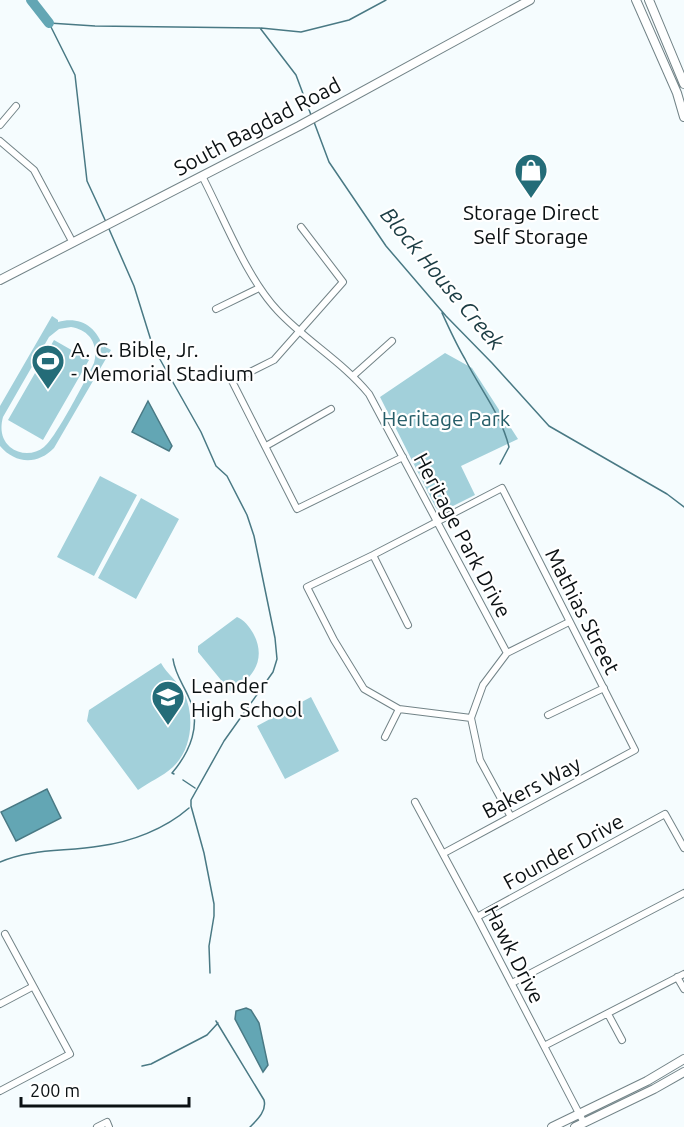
<svg xmlns="http://www.w3.org/2000/svg" width="684" height="1127" viewBox="0 0 684 1127" font-family="Ubuntu,sans-serif">
<rect width="100%" height="100%" fill="#f5fcfe"/>
<path fill="#a2d0da" fill-rule="evenodd" d="M52,316l6,4v2c21,-6 39,4 45,26l1,-2 7,4 -57,98c-16,17 -39,16 -54,-2v-40zM71,327c19,3 28,18 23,36 -8,16 -38,75 -50,84 -10,8 -24,8 -34,0 -9,-8 -10,-19 -7,-30l46,-80 10,-8z
M54,340l35,20 -46,80 -35,-20z
M445,353l27,15 46,71 -57,27 14,29 -34,17 -5,-4 -56,-111z
M100,476l37,19 -43,81 -37,-19z
M141,498l38,21 -43,80 -38,-21z
M237,617c7,3 12,9 16,16 14,25 1,46 -23,58l-32,-39v-6z
M161,663c6,11 17,18 23,30 11,23 8,56 -11,74 -11,10 -24,15 -35,23l-51,-69 2,-11z
M311,697l28,54 -54,28 -28,-53z"/>
<path fill="#63a6b4" stroke="#497984" stroke-width="1.5" d="M148,401l24,45 -3,5 -37,-19z
M47,789l14,29 -45,23 -15,-29z
M246,1008l5,2 8,13 9,42 -5,7 -28,-53 1,-8z"/>
<g fill="none" stroke-linecap="round" stroke-linejoin="round">
<path stroke="#497984" stroke-width="1.5" d="M49,23l26,52 12,106 19,41
M49,23l46,3 165,2 36,47 15,40
M261,28l40,4 48,-12 37,-20
M314,122l15,40 57,84 60,70 46,47 57,63 118,68 17,13
M109,229l25,57 19,61 48,85 15,34 11,10 20,39 7,21 21,102 2,21 -4,13 -49,69 -33,59v6l13,47 10,51v12l-5,30 1,27
M442,313c7,15 14,31 23,46 15,30 36,55 44,88l-9,17
M173,659c2,15 10,25 16,39 13,26 1,54 -17,75l2,1
M183,780l12,8
M0,862c32,-14 66,-10 100,-16 31,-4 65,-17 89,-38
M216,1021l48,79c3,11 -7,20 -14,27
M142,1066l9,-2 56,-29 11,-12"/>
<path stroke="#63a6b4" stroke-width="10" d="M31,0l18,23"/>
<defs>
<path id="minor" d="M0,125l16,-19
M0,141l34,29 39,73
M202,176c22,42 44,101 76,135 28,30 65,51 91,83l138,259
M301,227l42,55 -69,78 -42,21 65,128 106,-52
M216,309l43,-21
M354,375l38,-34
M266,446l65,-37
M373,555l35,70
M548,715l56,-27
M385,737l14,-28
M415,802l62,115 107,206
M511,817l-31,-57 -9,-42 12,-33 24,-32 62,-31
M444,853l191,-103 -133,-262 -129,67 -66,32 27,53 30,49 35,20 72,9
M477,917l188,-103 19,34
M677,977l7,12
M512,983l172,-90
M0,1004l32,-17
M608,1014l14,26
M544,1046l140,-72
M0,1091l70,-37 -65,-120
M97,1127l10,-5 2,5"/>
<path id="major" d="M636,0l41,93 7,24
M649,0l35,84
M0,280l299,-154 231,-126
M552,1127l95,-46 37,-22
M575,1127l79,-38 30,-17"/>
</defs>
<use href="#minor" stroke="#728387" stroke-width="8"/>
<use href="#major" stroke="#728387" stroke-width="10"/>
<use href="#minor" stroke="#fff" stroke-width="6"/>
<use href="#major" stroke="#fff" stroke-width="8"/>
</g>
<defs>
<symbol id="shop-pin" viewBox="-11 -11 22 30"><path d="M0 17L-7.5 6A9.5 9.5 0 1 1 7.5 6Z" fill="#246c78" stroke="#fff"/><path d="M-5-2.5h2.3a2.7 3.5 0 0 1 5.4 0H5L5.5 6h-11ZM-1.5-2.5h3a1.5 2.3 0 0 0-3 0Z" fill="#fff"/></symbol>
<symbol id="stadium-pin" viewBox="-11 -11 22 30"><path d="M0 17L-7.5 6A9.5 9.5 0 1 1 7.5 6Z" fill="#246c78" stroke="#fff"/><path d="M0-5a6.5 5 0 1 0 0 10a6.5 5 0 1 0 0-10ZM-3.5-1.8h7v3.6h-7Z" fill="#fff"/></symbol>
<symbol id="school-pin" viewBox="-11 -11 22 30"><path d="M0 17L-7.5 6A9.5 9.5 0 1 1 7.5 6Z" fill="#246c78" stroke="#fff"/><path d="M0-5L7-2L0 1L-7-2ZM-4 1L0 2.5L4 1V4Q0 6-4 4Z" fill="#fff"/></symbol>
</defs>
<g fill-rule="evenodd">
<use href="#shop-pin" x="512" y="151" width="38" height="52"/>
<use href="#stadium-pin" x="29" y="342" width="38" height="52"/>
<use href="#school-pin" x="149" y="678" width="38" height="52"/>
</g>
<g text-anchor="middle" dominant-baseline="central" stroke-width="4.5" stroke-linejoin="round" paint-order="stroke">
<g font-size="21" fill="#0b1113" stroke="#fff">
<text transform="translate(257 126) rotate(-28)">South Bagdad Road</text>
<text transform="translate(463 535) rotate(62)">Heritage Park Drive</text>
<text transform="translate(583 611) rotate(63)">Mathias Street</text>
<text transform="translate(531 787) rotate(-28)">Bakers Way</text>
<text transform="translate(563 851) rotate(-29)">Founder Drive</text>
<text transform="translate(515 954) rotate(63)">Hawk Drive</text>
</g>
<g font-size="21" fill="#0b1113" stroke="#fff" text-anchor="start">
<text x="531" y="212" text-anchor="middle">Storage Direct<tspan x="531" dy="24">Self Storage</tspan></text>
<text x="71" y="349">A. C. Bible, Jr.<tspan x="71" dy="24">- Memorial Stadium</tspan></text>
<text x="191" y="685">Leander<tspan x="191" dy="24">High School</tspan></text>
</g>
<g font-size="21" fill="#265e69" stroke="#fff">
<text x="446" y="418">Heritage Park</text>
</g>
<g font-size="22" font-style="italic" fill="#1b3c43" stroke="#fff">
<text transform="translate(443 278) rotate(50)">Block House Creek</text>
</g>
</g>
<path d="M21 1097v9h168v-9" fill="none" stroke="#0b1113" stroke-width="3"/>
<text x="30" y="1097" font-size="18" fill="#0b1113" stroke="#ffffff" stroke-width="4.5" paint-order="stroke">200 m</text>
</svg>
